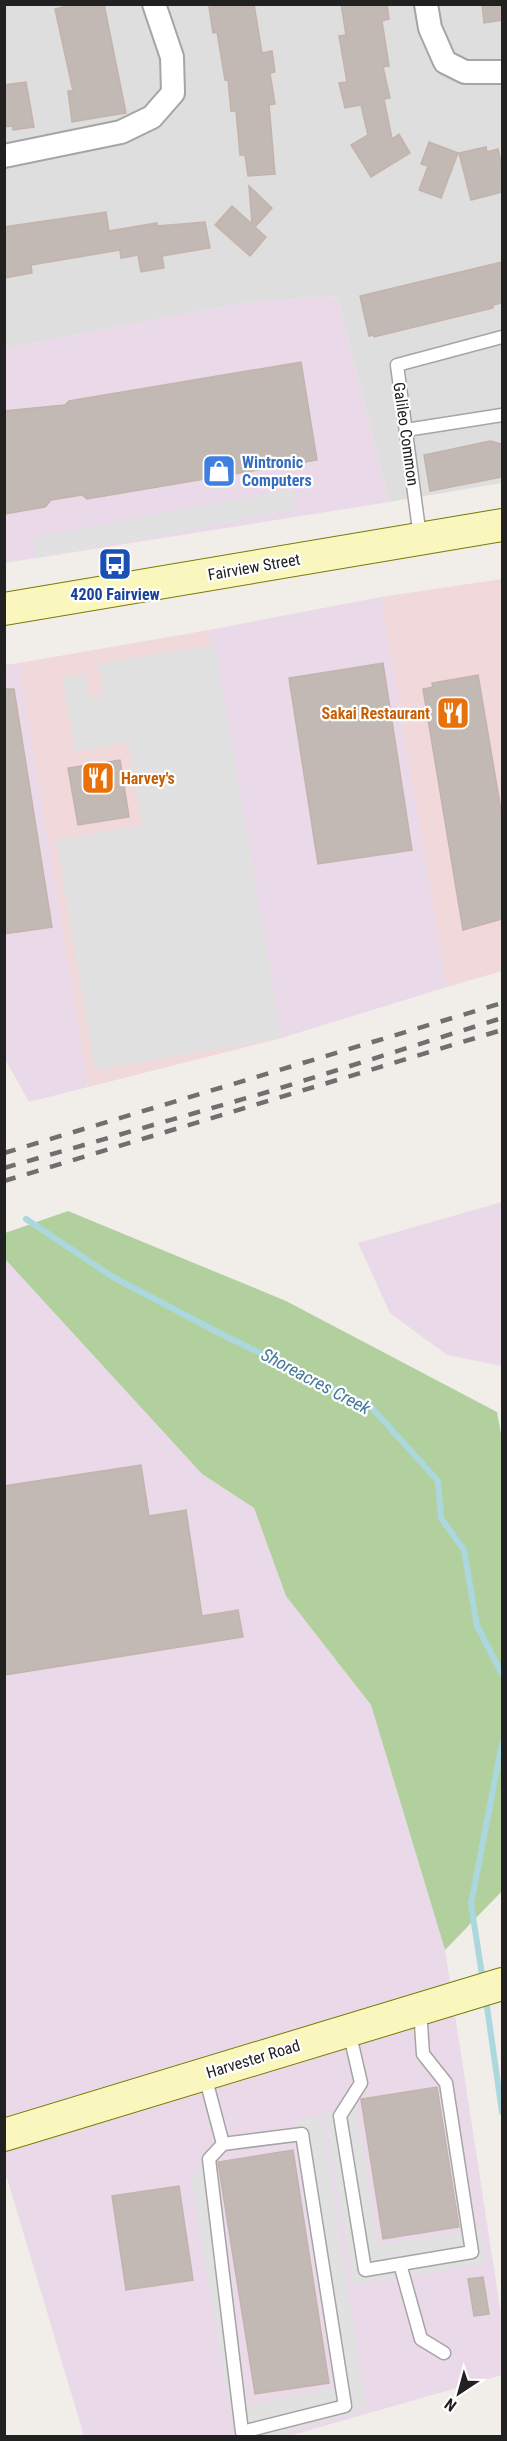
<svg xmlns="http://www.w3.org/2000/svg" width="507" height="2441" viewBox="0 0 507 2441" font-family="'Roboto Condensed',sans-serif">
<rect width="100%" height="100%" fill="#f1ede8"/>
<path fill="#dfdedf" d="M5,5h497v478l-113,19 -52,-206 -96,7 -236,46z"/>
<path fill="#f1d8da" d="M502,579v392l-55,16 -66,-390z
M209,630l69,409 -190,48 -69,-424z"/>
<path fill="#eadae9" d="M337,296l52,206 -384,61v-214l236,-46z
M381,597l66,390 -169,52 -69,-409z
M19,663l69,424 -59,15 -24,-43 -1,-394z
M502,1202v164l-55,-11 -57,-42 -32,-70z
M5,1259l197,215 52,34 32,88 85,109 74,245 57,371v54l-213,61h-205l-77,-258h-2z"/>
<path fill="#b2d09e" d="M68,1211l218,90 211,111 5,28v451l-57,59 -74,-245 -85,-109 -32,-88 -52,-34 -197,-215v-26z"/>
<path fill="#e1e1e1" d="M293,489l3,21 -259,48 -4,-21z
M215,644l67,394 -187,32 -39,-230 86,-15 -14,-82 -53,9 -13,-74 23,-4 4,23 14,-2 -5,-31z
M356,2107l23,138 102,-16 5,34 -133,22 -29,-173z
M321,2114l45,294 -91,28h-40l-44,-256 15,-21 42,246 88,-18 -40,-265z"/>
<g fill="none" stroke-linecap="round" stroke-linejoin="round">
<path stroke="#aad8de" stroke-width="6" d="M26,1219l87,58 110,58 148,72 67,74 3,37 23,32 13,76 25,48
M483,1981l-12,-77 31,-161
M486,2000l16,112"/>
</g>
<path fill="#c2b9b4" stroke="#c3b3ab" stroke-width="1.5" d="M74,4h30l22,109 -54,9 -4,-31h5l-18,-82z
M213,4h41l8,49 10,-2 3,21 -5,1 5,31 -6,1 6,69 -27,2 -3,-21h-5l-4,-44h-5l-3,-32 -3,1 -8,-48 -4,1 -4,-26h5z
M341,4h46l2,15 -7,2 7,45 -6,1 7,31 -6,1 8,40 7,-5 11,19 -39,24 -20,-32 17,-10 -7,-30 -16,3 -6,-25 8,-1 -8,-46 7,-1z
M482,4h20v16l-18,3z
M26,82l8,45 -21,3v-4l-9,1v-42z
M429,142l29,11 -17,45 -22,-8 9,-24 -7,-2z
M486,147l1,5 11,-3 4,18v25l-31,8 -12,-47z
M249,186l23,22 -17,19 11,10 -16,19 -35,-31 17,-19 20,18z
M106,212l3,19 48,-8v3l48,-4 5,26 -48,8 2,12 -23,4 -3,-17 -17,3 -1,-8 -89,15 1,8 -28,5v-51z
M502,262v41l-9,2v3l-119,29 -1,-2 -4,1 -9,-40z
M301,362l16,98 -230,39 -5,-4 -31,5 -6,7 -41,7v-103l61,-6 4,-4z
M490,441l12,3v33l-72,14 -6,-36z
M383,663l29,187 -94,14 -29,-186z
M478,675l24,141v103l-39,11 -40,-241 10,-2 -1,-4z
M4,689h10l38,238 -48,7z
M120,760l9,57 -51,8 -10,-57z
M141,1465l8,51 37,-6 16,106 36,-6 5,27 -239,38v-189z
M437,2087l22,140 -76,12 -22,-140z
M293,2150l36,233 -74,11 -37,-232z
M179,2186l14,94 -67,10 -14,-94z
M483,2277l6,37 -15,2 -6,-37z"/>
<g fill="none" stroke-linecap="round" stroke-linejoin="round">
<defs>
<path id="lane" d="M406,430l96,-15
M420,537l-23,-172 105,-28
M349,2031l12,52 -21,33 25,154 107,-18 -26,-169 -23,-29 -3,-45
M205,2076l18,68
M302,2134l43,272 -103,26 -33,-273 14,-15z
M400,2264l21,75 23,14"/>
<path id="street" d="M426,4l4,24 15,34 20,10h37
M4,156l117,-24 31,-15 21,-24 -1,-36 -18,-53"/>
<path id="secondary" d="M4,609l498,-84
M4,2135l498,-151"/>
</defs>
<use href="#lane" stroke="#a5a5a5" stroke-width="15"/>
<use href="#street" stroke="#a5a5a5" stroke-width="26"/>
<use href="#secondary" stroke="#7b7a06" stroke-width="34"/>
<use href="#lane" stroke="#fff" stroke-width="12"/>
<use href="#street" stroke="#fff" stroke-width="22"/>
<use href="#secondary" stroke="#f9f6be" stroke-width="32"/>
<path stroke="#6f6f6f" stroke-width="4.5" stroke-dasharray="12 12" stroke-linecap="butt" d="M4,1153l498,-150
M4,1168l267,-77 231,-73
M4,1181l498,-151"/>
</g>
<defs>
<symbol id="shop-square" viewBox="-11 -11 22 22"><rect x="-9" y="-9" width="18" height="18" rx="4" fill="#3f7fe0" stroke="#fff"/><path d="M-5-2.5h2.3a2.7 3.5 0 0 1 5.4 0H5L5.5 6h-11ZM-1.5-2.5h3a1.5 2.3 0 0 0-3 0Z" fill="#fff"/></symbol>
<symbol id="bus-square" viewBox="-11 -11 22 22"><rect x="-9" y="-9" width="18" height="18" rx="4" fill="#1a4fb4" stroke="#fff"/><path d="M-5-6H5V4H4V6H2V4H-2V6H-4V4H-5ZM-3.5-4V0h7V-4ZM-3.5 1.2v1.5H-2V1.2ZM2 1.2v1.5H3.5V1.2Z" fill="#fff"/></symbol>
<symbol id="restaurant-square" viewBox="-11 -11 22 22"><rect x="-9" y="-9" width="18" height="18" rx="4" fill="#e8710a" stroke="#fff"/><path d="M-5-6h1v4h1v-4h1v4h1v-4h1v5L-1.5 .5V6h-2V.5L-5-1ZM5-6V6H3V1.5H1.5Q1.5-4 5-6Z" fill="#fff"/></symbol>
</defs>
<g fill-rule="evenodd">
<use href="#shop-square" x="200" y="452" width="38" height="38"/>
<use href="#bus-square" x="96" y="545" width="38" height="38"/>
<use href="#restaurant-square" x="434" y="694" width="38" height="38"/>
<use href="#restaurant-square" x="79" y="759" width="38" height="38"/>
</g>
<g text-anchor="middle" dominant-baseline="central" stroke-width="4.5" stroke-linejoin="round" paint-order="stroke">
<g font-size="16" fill="#212121" stroke="#fff">
<text transform="translate(406 434) rotate(82)">Galileo Common</text>
<text transform="translate(254 567) rotate(-10)">Fairview Street</text>
<text transform="translate(253 2059) rotate(-17)">Harvester Road</text>
</g>
<g font-size="16" font-weight="bold" fill="#366cbe" stroke="#fff" text-anchor="start">
<text x="242" y="462">Wintronic<tspan x="242" dy="18">Computers</tspan></text>
</g>
<g font-size="16" font-weight="bold" fill="#164399" stroke="#fff">
<text x="115" y="594">4200 Fairview</text>
</g>
<g font-size="16" font-weight="bold" fill="#c56008" stroke="#fff" text-anchor="end">
<text x="430" y="713">Sakai Restaurant</text>
<text x="121" y="778" text-anchor="start">Harvey's</text>
</g>
<g font-size="18" font-style="italic" fill="#44799a" stroke="#fff">
<text transform="translate(316 1381) rotate(28)">Shoreacres Creek</text>
</g>
</g>
<rect width="507" height="2441" fill="none" stroke="#212121" stroke-width="12"/>
<g transform="translate(459 2393) rotate(216)" stroke="#ffffff" stroke-width="4.5" paint-order="stroke">
<path d="M0-4.5L10 22L0 15L-10 22Z" fill="#212121"/>
<text y="-9" font-size="16" font-weight="bold" text-anchor="middle" fill="#212121">N</text>
</g>
</svg>
